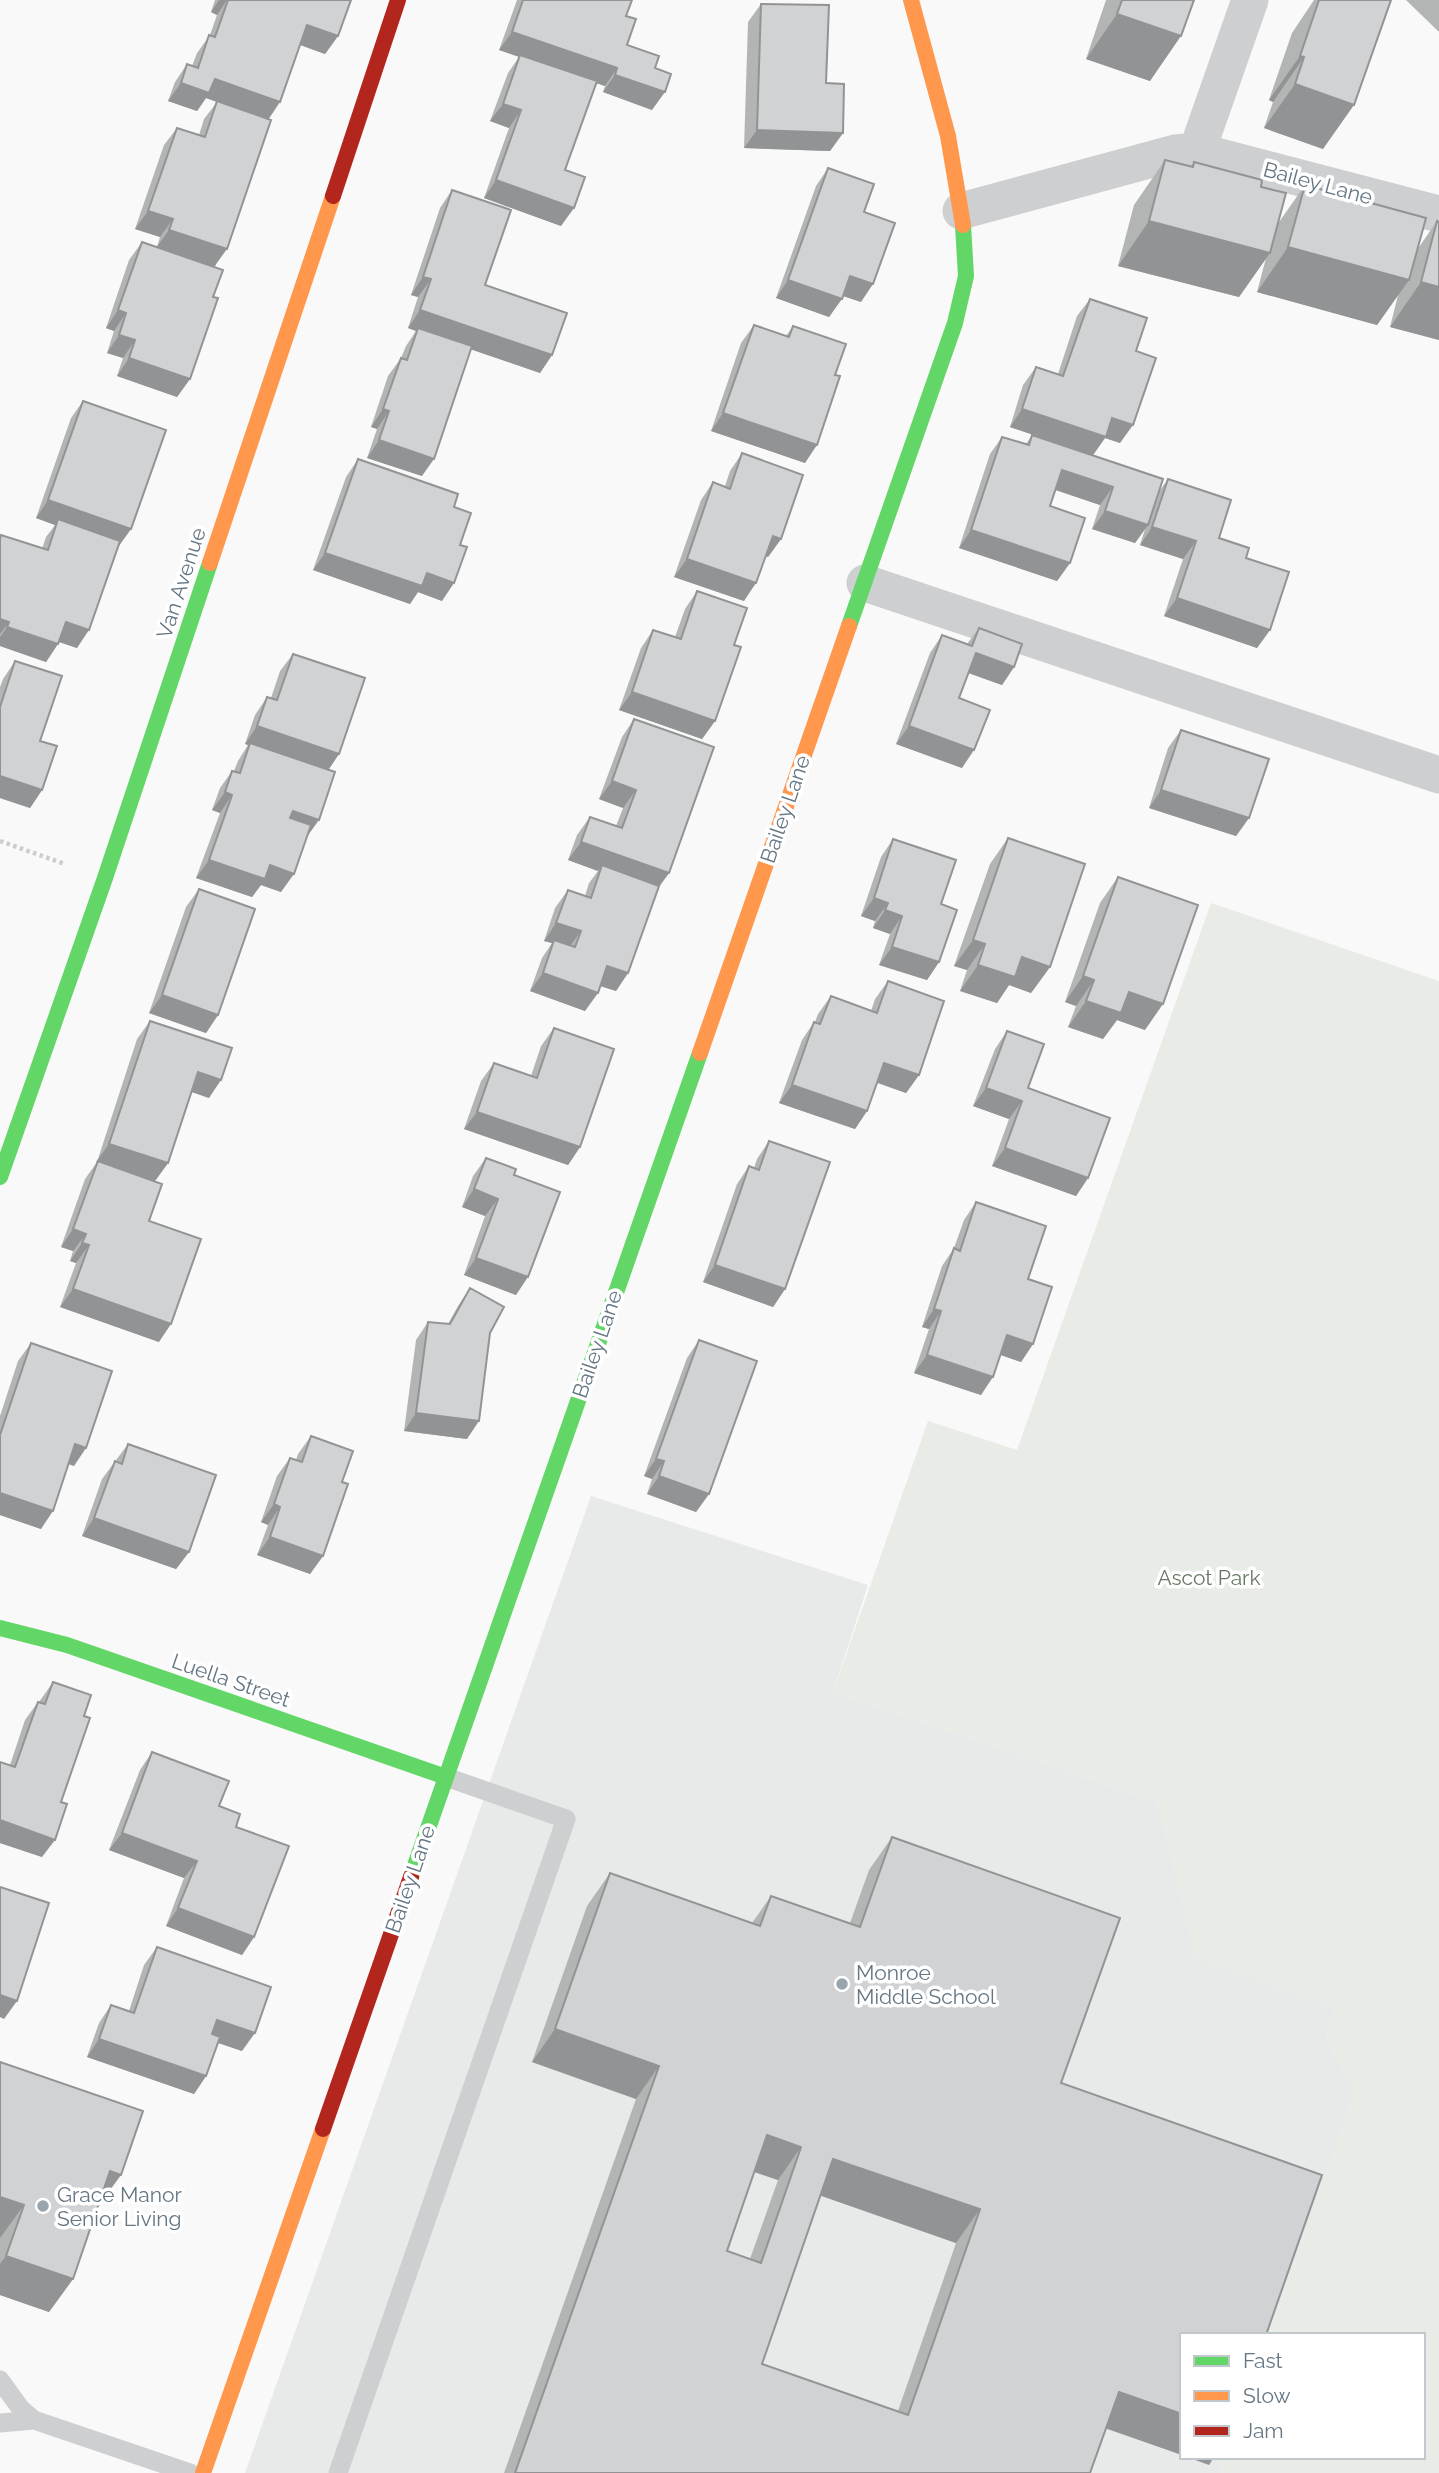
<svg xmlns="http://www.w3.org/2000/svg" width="1439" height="2473" viewBox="0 0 1439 2473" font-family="Raleway,sans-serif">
<rect width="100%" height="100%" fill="#f9f9f9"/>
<path fill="#e8e9e9" d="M591,1496l277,89 -35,107 325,110 38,157 140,49 -10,29 29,55 -86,243h-87v122h44l-6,16h-975z"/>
<path fill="#e8ebe6" d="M1211,903l228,78v1492h-219l6,-16h197v-122h-154l86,-243 -29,-55 10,-29 -140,-48 -38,-158 -325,-110 95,-271 89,29z"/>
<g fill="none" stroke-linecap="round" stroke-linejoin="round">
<path stroke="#cbcccd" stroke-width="4.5" stroke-dasharray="3.5 3.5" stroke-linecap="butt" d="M0,841l65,23"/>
<path stroke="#cecfd0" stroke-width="19" d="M0,2380l21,29 13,11
M0,2423l34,-3 156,53
M338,2473l228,-654 -120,-42"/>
<path stroke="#cecfd0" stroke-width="37" d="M1197,151l242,63
M961,211l214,-58 22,-2 53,-151
M865,583l574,192"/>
<path stroke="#63d668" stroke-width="16" d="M849,626l106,-303 11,-47 -3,-51
M0,1177l105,-299 105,-315
M0,1628l67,17 379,132
M411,1877l289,-824"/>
<path stroke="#ff974d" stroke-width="16" d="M911,0l37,136 15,89
M210,563l123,-367
M700,1053l149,-427
M203,2473l120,-344"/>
<path stroke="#b3261e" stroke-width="16" d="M333,196l65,-196
M323,2129l88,-252"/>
</g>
<path fill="#b3b5b5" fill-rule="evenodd" d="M215,0h136l-13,36 -13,18 -25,-9 -32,74 -53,148 -2,30 -23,82 -13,18 -60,-21 6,-18 -16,-5 7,-22 -8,-3 23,-68 13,-18 15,5 3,-10 -25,-8 29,-84 13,-17 22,7 5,-16 13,-17 -11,-4 -9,13 -29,-10 7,-19 12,-18 5,2 5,-13 13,-18 7,-20 -6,-3z
M517,0h115l-6,16 1,29 28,23 -3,42 -49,-18 2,-6 -9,-3 -31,87 -4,56 -77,-28 25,-70 -19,-7 18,-48 11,-16 -20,-7z
M1106,0h88l-44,81 -64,-22z
M1314,0h77l-68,149 -59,-21 9,-26 -4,-2 23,-67z
M1406,0h33v32z
M761,4l65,79 17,50 -13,18 -86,-3 4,-126z
M1165,160l25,7 4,-5 67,25 16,38 28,-40 112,65 20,-29 2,119 -49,-13 8,-32 -21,30 -120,-33 9,-34 -27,39 -121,-31 16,-61z
M828,168l33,134 -18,-6 -14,21 -53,-19 40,-112z
M452,190l33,95 67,70 -12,18 -69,-24 -49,127 -55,-18 10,-29 -6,-2 17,-51 13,-18 5,-12 10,-15 -8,-3 10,-31 -7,-2 29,-87z
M1090,299l46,52 -16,92 -15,-5 -12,17 -83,-28 13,-42 13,-18 22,7 19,-58z
M754,325l32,11 7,-10 42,49 -30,88 -94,-32 30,-88z
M83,401l48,128 -13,18 -41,101 -18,-6 -13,20 -46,-16v-109l1,-2 41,14 4,-12 9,-12 -19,-7 35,-100z
M1032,435l126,58 10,-14 51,59 27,20 24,72 -13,18 -93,-32 19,-57 -43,-14 5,-16 -10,14 -43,-14 8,-24 -45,-15 -5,16 20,57 -13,18 -98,-33 31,-94 12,-17 24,7z
M742,453l39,86 -13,18 -2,-1 -22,45 -70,-24 27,-77 12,-18 12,4 5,-15z
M358,459l96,48 -12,94 -24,-9 -8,12 -97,-34 33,-93z
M697,591l37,54 -19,76 -13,18 -83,-29 22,-62 12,-18 22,7 10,-28z
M979,628l35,39 -12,18 -34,-12 -9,25 3,70 -66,-24 34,-91 12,-18 25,9z
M293,654l46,100 -11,16 -21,67 -26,55 -20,-7 -9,12 -56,-19 24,-65 -8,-3 8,-22 12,-17h2l4,-10 10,-16 -3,-1 10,-29 12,-18 4,1 9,-27z
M15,661l25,80 2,49 -12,18 -30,-10v-111l3,-8z
M634,719l35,154 -11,15 -30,85 -12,18 -16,-5 -15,25 -55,-20 12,-33 10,-15 -8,-2 11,-33 13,-18 17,6 4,-13 9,-12 -30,-11 9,-25 13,-18 26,9 7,-18 -24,-9 23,-62z
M1181,730l68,88 -13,18 -87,-28 19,-60z
M1008,838l42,129 -19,26 -22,-8 -12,18 -37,-12 7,-21 -13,-4 36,-102z
M893,839l48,65 -2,58 -12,18 -48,-15 11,-31 -17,-6 2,-7 -14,-5 20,-59z
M1118,877l27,153 -28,-10 -14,19 -35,-12 8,-21 -11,-4 35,-99z
M199,889l19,126 -12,18 -57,-20 37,-106z
M888,981l31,94 -13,18 -29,-11 -10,29 -12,18 -76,-26 23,-63 12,-18h1l3,-8 13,-18 40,15 4,-12z
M150,1021l59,77 -17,-6 -24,71 -13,18 -6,40 10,121 -99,-35 16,-44 -6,-2 3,-10 -12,-4 24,-68 12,-17 40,-123z
M554,1028l26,119 -12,18 -104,-36 17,-48 13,-18 37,13 10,-30z
M1007,1031l21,57 60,90 -12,18 -84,-30 17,-47 -36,-13 22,-57z
M769,1141l16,148 -12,18 -70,-25 34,-98 12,-18 5,2 3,-9z
M486,1158l28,17 2,120 -52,-20 21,-59 -23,-9 11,-31z
M976,1202l52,77 5,65 -12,18 -20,-7 -20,40 -67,-22 15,-44 -7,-2 20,-61 12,-18 10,-28z
M470,1288l-3,151 -63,-8 12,-91 12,-18 20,2 10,-18z
M699,1340l10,154 -13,18 -49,-18 5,-15 -8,-3 43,-118z
M31,1343l43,123 -5,-2 -28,65 -41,-14v-99l18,-55z
M311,1436l31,46 -19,74 -13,18 -53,-19 11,-30 -7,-3 16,-46 13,-18 6,2 2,-6z
M128,1444l61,108 -13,17 -94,-33 20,-57z
M53,1682l31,34 -23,86 -19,55 -42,-14v-81l10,3 15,-45 13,-18h1z
M152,1752l67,54 17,21 18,110 -12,18 -76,-29 18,-48 -75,-28 31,-80z
M892,1837l169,246 121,372 -76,-27 -16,45h-586l132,-374 -104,-37 55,-156 23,-33 142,50 19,-27 79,27 19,-53zM754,2172l24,8 -28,79 -23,-8zM820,2195l136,48 -58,168 -136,-47z
M157,1947l85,104 -24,-8 -12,33 -12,18 -107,-37 12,-34 12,-18 18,6 15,-46z
M0,2062l97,146 -24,71 -24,33 -49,-17z"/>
<path fill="#929394" d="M219,0h8l-10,15 -6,-3z
M1117,14l64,22 -31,45 -64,-22z
M307,25l31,11 -13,18 -30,-11z
M512,32l105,36 -12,18 -106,-36z
M1300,56l4,1 -31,45 -4,-2z
M615,75l50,17 -13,18 -49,-18z
M215,79l65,23 -12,18 -62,-22 -9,13 -29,-10 13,-18z
M1295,84l59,21 -31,44 -59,-21z
M503,104l18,6 -12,18 -19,-7z
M757,130l86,3 -13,18 -86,-3z
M496,180l78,28 -13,18 -77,-28z
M148,211l25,8 -13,18 -25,-8z
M1149,221l121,32 -31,44 -121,-31z
M169,230l58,19 -13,18 -58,-19z
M1288,247l121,33 -32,45 -120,-33z
M850,276l23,8 -12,18 -24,-8z
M423,277l8,2 -13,18 -7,-2z
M788,280l54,19 -13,18 -53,-19z
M1421,282l18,5v53l-49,-13z
M118,310l8,3 -12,18 -8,-3z
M420,310l132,45 -12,18 -123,-42 1,-3 -2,3 -8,-3z
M119,335l16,5 -12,18 -16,-5z
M129,358l61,21 -13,18 -60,-21z
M383,409l6,2 -12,18 -6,-2z
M1022,409l90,9 21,7 -13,18 -15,-5 -12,17 -83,-28z
M723,413l94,32 -12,18 -94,-32z
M379,440l55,19 -12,17 -55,-18z
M1062,470l51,17 -13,18 -50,-17z
M48,500l83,29 -13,18 -60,-28 -3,6 -19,-7z
M1105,511l43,14 -13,18 -43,-14z
M1152,527l44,14 -13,18 -43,-14z
M971,530l99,33 -13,18 -98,-33z
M773,536l8,3 -13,18 -8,-3z
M325,553l102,20 27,10 -12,18 -24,-9 -8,12 -97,-34z
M687,559l69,24 -12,18 -70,-24z
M1177,598l93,32 -13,18 -93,-32z
M0,619l9,3 -9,12z
M66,622l23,8 -12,18 -24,-8z
M7,627l51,17 -12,18 -46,-16v-9z
M976,653l38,14 -12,18 -39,-14z
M632,692l83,29 -13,18 -83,-29z
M257,726l82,28 -12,18 -77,-29 -2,2 -3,-1z
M909,726l65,24 -12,18 -66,-24z
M0,776l42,14 -12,18 -30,-10z
M612,781l24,9 -13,18 -24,-9z
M1161,790l88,28 -13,18 -87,-28z
M225,792l7,3 -12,18 -8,-3z
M293,811l26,9 -13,18 -26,-9z
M581,842l88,31 -13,18 -54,-26 -4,6 -30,-11z
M209,860l61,5 24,9 -13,18 -20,-7 -9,12 -56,-19z
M874,898l14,5 -13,18 -14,-5z
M885,910l17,6 -12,18 -17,-6z
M556,923l25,8 -13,18 -14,-9 -2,3 -8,-2z
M973,940l12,4 -18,26 -13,-4z
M892,947l47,15 -12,18 -48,-15z
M1022,957l28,10 -19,26 -22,-8 -12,18 -37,-12 18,-26z
M607,966l21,7 -12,18 -22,-7z
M543,973l55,20 -13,18 -55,-20z
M1083,976l11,4 -18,26 -11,-4z
M1129,992l34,12 -18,26 -28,-10 -14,19 -35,-12 18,-26z
M162,995l56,20 -12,18 -57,-20z
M884,1063l35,12 -13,18 -34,-12z
M198,1072l23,8 -12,18 -23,-8z
M792,1085l75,26 -12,18 -76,-26z
M986,1088l36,13 -13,18 -36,-13z
M477,1112l103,35 -12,18 -104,-36z
M109,1144l59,19 -13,18 -59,-19z
M1005,1148l83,30 -12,18 -84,-30z
M474,1189l24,10 -13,17 -23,-9z
M73,1229l13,5 -13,17 -12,-4z
M82,1243l7,2 -13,18 -6,-2z
M476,1258l52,19 -12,18 -52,-20z
M715,1265l70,24 -12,18 -70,-25z
M73,1289l98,35 -12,18 -99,-35z
M934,1309l7,2 -12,18 -7,-2z
M1007,1335l26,9 -12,18 -26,-9z
M927,1355l66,22 -12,18 -67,-22z
M416,1413l63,8 -12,18 -63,-8z
M75,1444l11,4 -12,18 -11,-4z
M656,1459l8,2 -12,18 -8,-3z
M659,1476l50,18 -13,18 -49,-18z
M0,1493l53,18 -12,18 -41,-14z
M274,1504l6,3 -12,18 -7,-3z
M94,1518l95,34 -13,17 -94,-33z
M270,1537l53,19 -13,18 -53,-19z
M0,1820l55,20 -13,17 -42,-14z
M122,1833l75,28 -13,17 -75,-28z
M178,1908l76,29 -12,18 -76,-29z
M0,1995l17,6 -13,18 -4,-2z
M217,2020l38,13 -13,18 -38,-13z
M555,2029l104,37 -23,33 -104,-37z
M99,2039l107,37 -12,18 -107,-37z
M767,2135l34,12 -23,33 -35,-12z
M833,2159l147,50 -24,34 -146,-51z
M110,2171l11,4 -24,33z
M0,2197l24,8 -24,33z
M6,2256l67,23 -24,33 -49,-17v-31z
M1119,2392l63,22v41l-86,-30z
M1187,2457h27l-5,8z"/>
<path fill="#d0d2d3" stroke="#929394" stroke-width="2" fill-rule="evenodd" d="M228,0h123l-13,36 -31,-11 -27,77 -65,-23 -6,14 -28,-10 6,-19 11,4 11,-33 6,2z
M523,0h109l-6,16 10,3 -9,26 32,11 -4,12 16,6 -6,18 -50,-17 2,-7 -105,-36z
M1122,0h72l-13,36 -64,-22z
M1319,0h72l-37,105 -59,-21 9,-27 -4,-1z
M761,4l68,1 -3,78 18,1 -1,49 -86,-3z
M520,55l77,26 -32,89 20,7 -11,31 -78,-28 25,-70 -18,-6z
M217,101l54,19 -44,129 -58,-19 4,-11 -25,-8 29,-83 28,9z
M1165,160l28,7 1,-5 68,18 -1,7 25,6 -16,60 -121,-32z
M828,168l46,16 -10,28 31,11 -22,61 -23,-8 -8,23 -54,-19z
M1305,185l121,33 -17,62 -121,-33z
M452,190l59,20 -26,75 82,28 -15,42 -132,-45 11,-31 -8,-2z
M1437,221l2,1v65l-18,-5z
M142,242l81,28 -10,27 5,1 -28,81 -61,-21 6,-18 -16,-5 7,-22 -8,-3z
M1090,299l57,19 -11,33 20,7 -23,67 -21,-7 -6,19 -84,-28 14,-42 27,9z
M754,325l35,12 4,-11 53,18 -11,31 5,1 -23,69 -94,-32z
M418,328l54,18 -38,113 -55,-19 10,-29 -6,-2 18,-51 6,2z
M83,401l83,29 -35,99 -83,-29z
M1032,435l131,44 -15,46 -43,-14 8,-24 -51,-17 -12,36 35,12 -15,45 -99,-33 31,-93 27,8z
M742,453l61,22 -22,64 -8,-3 -17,47 -69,-24 26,-77 17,7z
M358,459l100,35 -4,13 17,6 -11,32 7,2 -13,36 -27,-10 -5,13 -97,-33z
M1168,479l63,21 -12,38 30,10 -3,10 43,14 -19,58 -93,-32 19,-57 -44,-14z
M58,519l62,22 -31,89 -23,-8 -8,22 -51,-17 2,-5 -9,-3v-80l1,-4 47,15z
M697,591l50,17 -13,37 7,2 -26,74 -83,-29 21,-62 28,9z
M979,628l43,16 -8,23 -38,-14 -17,45 31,12 -16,40 -65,-24 33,-91 30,11z
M293,654l72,24 -26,76 -82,-28 10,-29 10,3z
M15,661l47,15 -22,65 17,5 -15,44 -42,-14v-69z
M634,719l80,28 -45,126 -88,-31 9,-25 32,11 14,-38 -24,-9z
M1181,730l88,29 -20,59 -88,-28z
M250,743l85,29 -16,48 -26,-9 -3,7 21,7 -17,49 -24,-9 -5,14 -56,-19 23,-65 -7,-3 7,-21 8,2z
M1008,838l77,26 -35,103 -28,-10 -7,20 -37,-12 7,-21 -12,-4z
M893,839l63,21 -15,44 16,6 -18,52 -47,-15 10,-31 -17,-6 3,-7 -14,-5z
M602,865l57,21 -31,87 -21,-7 -9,27 -55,-20 11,-33 21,7 6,-16 -25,-8 12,-33 23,8z
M1118,877l80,28 -35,99 -34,-12 -8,21 -35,-12 8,-21 -11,-4z
M199,889l56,20 -37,106 -56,-20z
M888,981l56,20 -25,74 -35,-12 -17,48 -75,-26 22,-63 6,2 11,-28 46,17z
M150,1021l82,27 -11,32 -23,-8 -30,91 -59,-19z
M554,1028l60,21 -34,98 -103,-35 17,-49 43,15z
M1007,1031l37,13 -16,44 82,30 -22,60 -83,-30 17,-47 -36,-13z
M769,1141l61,21 -45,127 -70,-24 34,-99 10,4z
M486,1158l30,11 -2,6 46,17 -32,85 -52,-19 22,-59 -24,-10z
M98,1161l64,23 -13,37 52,18 -30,85 -98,-35 16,-44 -7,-2 4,-9 -13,-5z
M976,1202l70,24 -18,53 24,8 -19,57 -26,-9 -14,42 -66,-22 14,-44 -7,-2 20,-61 6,3z
M470,1288l34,19 -14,26 -11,88 -63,-8 12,-91 22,2z
M699,1340l58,21 -48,133 -50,-18 5,-15 -8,-2z
M31,1343l81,28 -26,77 -11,-4 -22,67 -53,-18v-58z
M311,1436l42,15 -11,31 6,2 -25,72 -53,-19 10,-30 -6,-3 16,-46 12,4z
M128,1444l88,31 -27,77 -95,-34 21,-57 7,3z
M53,1682l38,13 -7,21 6,2 -29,84 6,2 -12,36 -55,-20v-58l15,5 23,-65 7,2z
M152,1752l77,29 -10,25 21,8 -4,13 53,19 -35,91 -76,-29 19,-47 -75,-28z
M892,1837l228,81 -59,165 261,92 -56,160h-84v79l-63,-22 -29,81h-575l144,-407 -104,-37 55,-156 150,53 11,-30 89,31zM767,2135l34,12 -40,116 -34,-12zM833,2159l147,50 -72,206 -146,-51z
M0,1887l49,16 -32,98 -17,-6z
M157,1947l114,40 -16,46 -38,-13 -5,14 8,3 -14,39 -107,-37 12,-34 23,8z
M0,2062l143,49 -22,64 -11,-4 -37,108 -67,-23 18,-51 -24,-8z"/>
<g fill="#99a4ac" stroke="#fff" stroke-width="2.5">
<circle cx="842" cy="1984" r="7"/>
<circle cx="43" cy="2206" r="7"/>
</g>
<g text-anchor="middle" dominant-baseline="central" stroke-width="7" stroke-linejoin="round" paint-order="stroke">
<g font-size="21" fill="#657683" stroke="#fff">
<text transform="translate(1318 183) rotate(15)">Bailey Lane</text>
<text transform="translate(181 583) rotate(-72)">Van Avenue</text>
<text transform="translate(785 809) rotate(-71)">Bailey Lane</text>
<text transform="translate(597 1344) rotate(-71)">Bailey Lane</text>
<text transform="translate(231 1680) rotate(19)">Luella Street</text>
<text transform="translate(410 1879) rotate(-71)">Bailey Lane</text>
</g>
<g font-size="21" fill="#687a64" stroke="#fff">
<text x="1209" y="1577">Ascot Park</text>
</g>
<g font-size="21" fill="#657683" stroke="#fff" text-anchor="start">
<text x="856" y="1972">Monroe<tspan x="856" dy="24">Middle School</tspan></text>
<text x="57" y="2194">Grace Manor<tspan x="57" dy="24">Senior Living</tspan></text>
</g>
</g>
<rect x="1180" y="2333" width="245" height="126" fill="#ffffff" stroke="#c1c8cd" stroke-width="2"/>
<rect x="1194" y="2356" width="35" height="10" fill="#63d668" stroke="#c1c8cd" stroke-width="2"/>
<text x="1243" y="2368" font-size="21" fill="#657683">Fast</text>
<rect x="1194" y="2391" width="35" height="10" fill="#ff974d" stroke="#c1c8cd" stroke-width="2"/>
<text x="1243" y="2403" font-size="21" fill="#657683">Slow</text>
<rect x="1194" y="2426" width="35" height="10" fill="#b3261e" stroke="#c1c8cd" stroke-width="2"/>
<text x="1243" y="2438" font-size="21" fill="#657683">Jam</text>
</svg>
